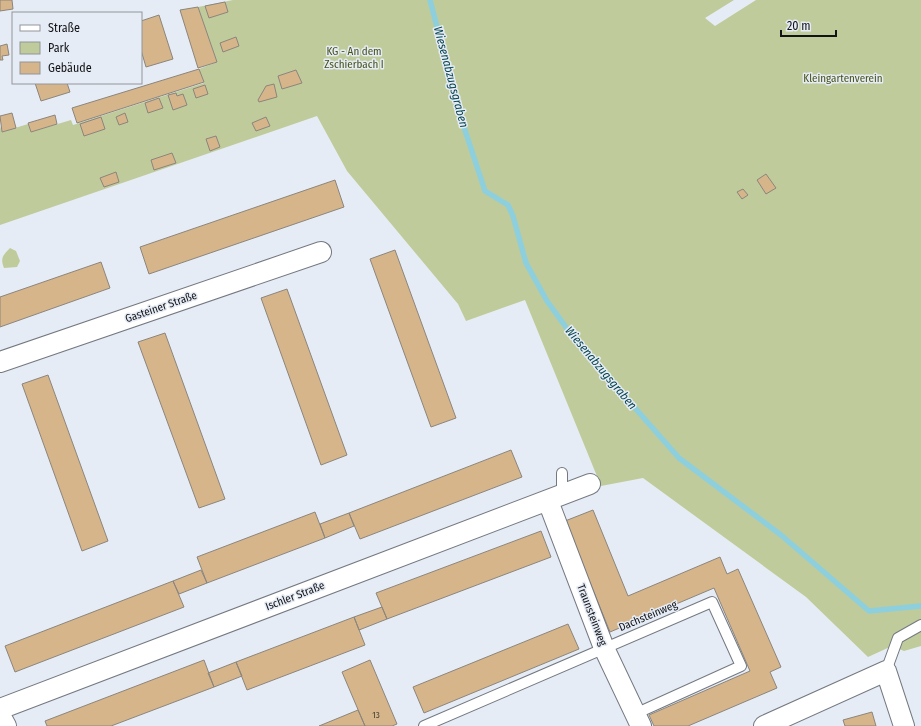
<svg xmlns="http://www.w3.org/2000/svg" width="921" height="726" viewBox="0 0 921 726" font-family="'Fira Sans Condensed',sans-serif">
<rect width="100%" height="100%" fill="#e6ecf5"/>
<path fill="#bfcb9b" d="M233,0h501l-29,18 10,8 41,-26h165v646l-17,5 -12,-5 -24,11 -62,-60 -163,-119 -42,8 -76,-186 -59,21 -8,-17 -111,-133 -30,-55 -317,109v-99l2,6 26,-8 3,8 40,-12 2,5 131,-42 -5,-14 18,-7 -19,-55z
M10,248l6,3 4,10 -3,6 -13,1c-4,-10 -1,-13 6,-20z"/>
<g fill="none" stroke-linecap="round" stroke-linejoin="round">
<path stroke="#8ecfdd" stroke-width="5.5" d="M430,0l30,115 25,76 23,14 5,11 13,47 21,38 29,40 103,117 102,77 88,76 52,-5"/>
</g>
<path fill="#d6b58a" stroke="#8b857d" d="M0,0h12l1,9 -13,2z
M225,2l3,10 -19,6 -4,-12z
M198,7l19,55 -19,6 -18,-58z
M159,15l14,44 -27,8 -5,-17v-29z
M236,37l3,9 -16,6 -3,-9z
M7,44l2,11 -7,1 1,4h-3v-14z
M199,69l5,13 -127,41 -5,-15z
M296,70l6,13 -20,6 -4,-13z
M35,83h32l3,9 -29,9z
M274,84l3,13 -18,5 -1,-2 8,-14z
M205,85l3,9 -12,4 -3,-9z
M176,93l1,3 6,-2 4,11 -14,5 -5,-15z
M159,98l4,10 -15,5 -3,-10z
M12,113l4,15 -14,4 -2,-16z
M125,113l3,9 -9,3 -3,-8z
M55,115l2,9 -26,8 -3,-9z
M101,117l4,12 -21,7 -4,-12z
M266,117l4,9 -14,5 -4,-8z
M216,136l4,11 -10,4 -4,-12z
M172,153l4,10 -22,7 -3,-10z
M116,172l3,10 -15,5 -4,-9z
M766,174l10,14 -10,6 -9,-14z
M335,180l9,27 -195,67 -9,-27z
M743,189l5,6 -6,4 -5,-7z
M395,250l61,168 -25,9 -61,-168z
M101,262l9,26 -110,39v-30z
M287,289l60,166 -26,10 -60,-167z
M165,333l60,166 -26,9 -61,-166z
M48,375l60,166 -26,10 -60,-167z
M511,450l11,27 -162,62 -11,-26z
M593,510l35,86 92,-39 7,17 11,-5 43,98 -11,5 7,16 -89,38h-34l-5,-11 101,-44 -36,-83 -104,44 -45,-111z
M315,512l10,26 -118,45 -10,-26z
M349,513l5,13 -29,12 -5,-14z
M541,531l10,26 -164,62 -11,-26z
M201,570l6,13 -28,11 -6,-13z
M173,581l11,26 -169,65 -10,-26z
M382,607l5,12 -28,11 -5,-13z
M354,617l11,28 -118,45 -11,-28z
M568,624l11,25 -155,64 -11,-26z
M204,660l10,27 -103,39h-64l-2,-5z
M370,660l27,64 -5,2h-27l-23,-54z
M236,662l6,14 -28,11 -6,-14z
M358,710l7,16h-46z
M872,712l4,14h-31l-2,-6z"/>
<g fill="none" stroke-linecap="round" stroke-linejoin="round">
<defs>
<path id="lane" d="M562,473v22
M886,671l12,-33 23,-13
M424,726l288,-124 29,64 -106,48"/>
<path id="street" d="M0,362l321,-110
M548,501l56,147 37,78
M0,709l590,-225
M0,715l6,11
M764,726l122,-55 18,55"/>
</defs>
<use href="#lane" stroke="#747981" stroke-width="12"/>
<use href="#street" stroke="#747981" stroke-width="22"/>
<use href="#lane" stroke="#fff" stroke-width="10"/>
<use href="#street" stroke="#fff" stroke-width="20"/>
</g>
<g text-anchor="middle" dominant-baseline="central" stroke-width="3" stroke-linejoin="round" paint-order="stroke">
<g font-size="9" fill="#433c33">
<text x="376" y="715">13</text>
</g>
<g font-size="11" fill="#455018" stroke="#e6ecf5">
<text x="354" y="51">KG - An dem<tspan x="354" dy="13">Zschierbach I</tspan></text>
<text x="843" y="78">Kleingartenverein</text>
</g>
<g font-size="11" fill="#121316" stroke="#e6ecf5">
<text transform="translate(161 307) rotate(-19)">Gasteiner Straße</text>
<text transform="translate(295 596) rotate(-21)">Ischler Straße</text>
<text transform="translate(592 615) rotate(69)">Traunsteinweg</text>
<text transform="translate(648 616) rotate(-23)">Dachsteinweg</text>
</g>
<g font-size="12" font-style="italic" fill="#07454f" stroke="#e6ecf5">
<text transform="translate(451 77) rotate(75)">Wiesenabzugsgraben</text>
<text transform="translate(601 368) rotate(50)">Wiesenabzugsgraben</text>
</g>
</g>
<rect x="12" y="12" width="130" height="72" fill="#e6ecf5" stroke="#91959c"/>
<rect x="20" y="25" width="20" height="6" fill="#ffffff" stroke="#91959c"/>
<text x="48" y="32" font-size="12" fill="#121316">Straße</text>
<rect x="20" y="42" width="20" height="12" fill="#bfcb9b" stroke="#91959c"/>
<text x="48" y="52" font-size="12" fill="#121316">Park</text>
<rect x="20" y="62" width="20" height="12" fill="#d6b58a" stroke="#91959c"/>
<text x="48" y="72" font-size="12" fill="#121316">Gebäude</text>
<path d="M781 30v6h55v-6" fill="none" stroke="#121316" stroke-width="2"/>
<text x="787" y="30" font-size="12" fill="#121316" stroke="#e6ecf5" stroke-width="3" paint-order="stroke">20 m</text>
</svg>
